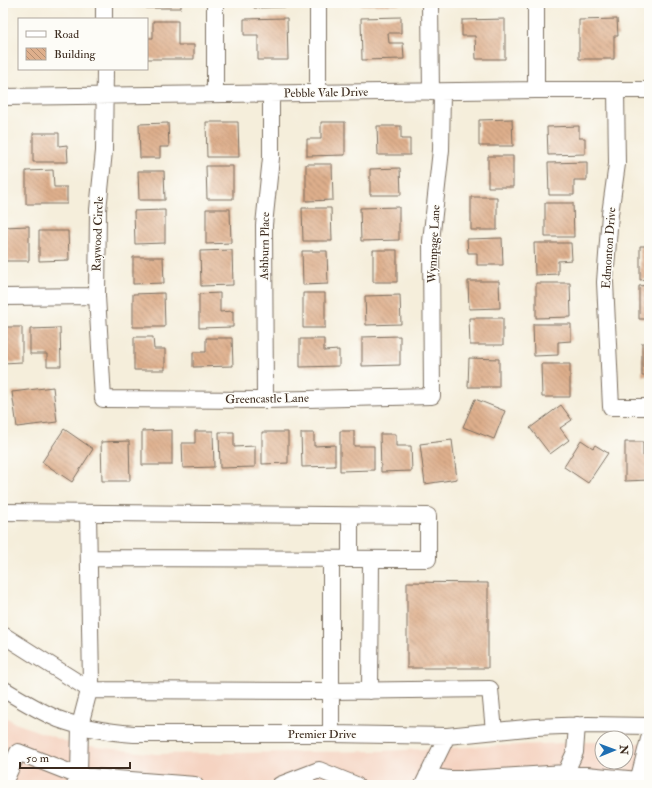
<svg xmlns="http://www.w3.org/2000/svg" width="652" height="788" viewBox="0 0 652 788" font-family="'IM FELL Double Pica',serif">
<defs>
<pattern id="building-back-hatch" width="6" height="6" patternUnits="userSpaceOnUse"><rect width="6" height="6" fill="#deaf8c"/><path d="M-1 5l2 2M0 0l6 6M5-1l2 2" fill="none" stroke="#b58f72"/></pattern>
</defs>
<rect width="100%" height="100%" fill="#fdfcf7"/>
<filter id="ink" filterUnits="userSpaceOnUse"><feTurbulence type="fractalNoise" baseFrequency=".025" numOctaves="2"/><feDisplacementMap in="SourceGraphic" scale="8" xChannelSelector="R" yChannelSelector="G"/><feConvolveMatrix kernelMatrix="1 2 1 2 8 2 1 2 1" color-interpolation-filters="sRGB"/></filter>
<filter id="wash" filterUnits="userSpaceOnUse"><feTurbulence type="fractalNoise" baseFrequency=".012" numOctaves="4" result="noise"/><feDisplacementMap in="SourceGraphic" scale="16" xChannelSelector="R" yChannelSelector="G"/><feGaussianBlur stdDeviation="0.9" result="paint"/><feColorMatrix in="noise" values="0 0 0 0 0 0 0 0 0 0 0 0 0 0 0 0 0 1.4 0 .05"/><feComposite in="paint" operator="in"/></filter>
<g filter="url(#wash)">
<rect width="100%" height="100%" fill="#f5eedb"/>
<path fill="#f5d3c1" d="M3,715l12,8 58,21 83,10 225,-3 204,-9h17v20h24v-19h23v42h-646z"/>
<g id="blocks">
<path fill="url(#building-back-hatch)" d="M146,3h35v5h-35z
M254,3h34l1,4 -35,1z
M360,3h39v2h-39z
M401,17v16h-13l1,10h14l1,16 -42,1 -1,-42z
M287,18l1,42h-30v-25h-14v-16z
M505,19v40h-29l-1,-23h-13v-16z
M617,19l1,17h-4v23h-35v-39z
M153,21h25v24h16v14h-47v-21h6z
M512,119l1,27h-34v-26z
M206,122h32l1,35h-32z
M321,122h24v33l-38,1v-17h14z
M168,123l1,24h-9v11h-20l-1,-34z
M377,126h24v13h9v16h-32z
M579,126v12h6v16l-37,1 -1,-28z
M33,133h26v13l8,-1 1,17h-35z
M488,156h25v31h-25z
M587,162v18h-13v15h-25l-1,-32z
M306,164h26l1,36 -27,1z
M206,166h27v33h-26z
M400,168l1,27h-31v-26z
M53,170l1,17h13v17h-41v-33z
M138,171h26l1,29h-26z
M471,197h26v33h-26z
M545,203h28l1,34h-29z
M399,207v33l-38,1 -1,-33z
M302,208h29l1,33h-29z
M206,209h24l1,34 -25,1z
M165,210v33l-30,1 -1,-33z
M29,226v35h-26v-34z
M39,231h29l1,29 -30,1z
M502,238l1,27h-26v-12h-9l-1,-14z
M534,243h37l1,17 -14,1v13l-23,1z
M640,246h9v33l-9,1z
M232,250l1,35 -32,1 -1,-35z
M373,250h24v32h-24z
M302,251h25l1,33 -25,1z
M133,257h30l1,26 -31,1z
M468,281h31l1,27 -31,1z
M536,283h34l1,34 -35,1z
M649,285v34h-10v-33z
M164,293l1,34h-32v-33z
M220,293v19l13,-1v16l-34,1v-34z
M303,293h22v35h-22z
M400,295l1,29 -35,1 -1,-29z
M469,318h34v27h-33z
M533,324h38v17l-13,1v13l-24,1z
M6,327h16v35l-19,1v-23l3,-1z
M60,328l1,38h-14v-12h-17v-25z
M400,336v29l-38,1v-29z
M134,337h19l1,12h11v21h-31z
M206,338h26l1,28 -40,1v-15h13z
M300,339h24v12l15,-1v16l-39,1z
M642,343h7v33h-7z
M469,358l30,1v28h-31z
M541,364h29v33h-28z
M53,387l4,35 -40,5 -5,-35z
M475,399l30,12 -11,28 -31,-12z
M561,405l11,15 -12,8 9,12 -19,14 -20,-26z
M64,429l29,20 -21,33 -30,-20z
M172,430v35h-30v-34z
M195,431h18l1,36 -31,1 -1,-25h13z
M340,431h14v15h20v24l-34,1z
M219,432h15v15l21,-1v21l-35,1z
M262,432h26v31l-26,1z
M301,433h13v13l21,-1v21l-33,1z
M380,434h16v12h15l1,25 -31,1z
M452,440l5,39 -32,5 -5,-40z
M581,440l12,8 2,-3 13,8 -20,30 -24,-16z
M129,441l1,40h-28l-1,-39z
M625,442h18v14h6v24l-24,1z
M407,582l81,1v85h-81z"/>
</g>
</g>
<g filter="url(#ink)">
<use href="#blocks" fill-opacity="0" stroke="#7c6f60" stroke-width="1"/>
<g fill="none" stroke-linecap="round" stroke-linejoin="round">
<defs>
<path id="minor" d="M104,3v16
M215,3v91
M318,3v90
M430,3l1,89
M536,3v87
M105,69l-1,82 -6,59 -1,86 6,103 162,1 167,-4 -1,-155 10,-91 1,-58
M616,90l1,74 -7,50 -5,68 6,125h38
M3,97l533,-7h113
M3,297l94,-1
M265,400l-1,-175 7,-67v-65
M3,512l425,4v43l-339,-1
M350,559v-43
M3,635l87,55 240,1 160,-2 4,42
M3,689c18,11 36,22 55,30 24,9 51,13 76,15h197l116,2 89,-9 52,-2 61,1
M370,691l1,-132
M331,734v-175
M427,776l22,3h18l99,-6 72,7
M3,785l15,-33 61,24 116,9
M75,785l4,-9 1,-51 11,-42 -3,-170
M280,785l39,-15 37,15
M423,785l24,-49
M560,785l15,-33 2,-27
M637,785l12,-46"/>
</defs>
<use href="#minor" stroke="#7c6f60" stroke-width="18"/>
<use href="#minor" stroke="#fff" stroke-width="16"/>
</g>
</g>
<g text-anchor="middle" dominant-baseline="central" stroke-width="3" stroke-linejoin="round" paint-order="stroke">
<g font-size="12" fill="#3b2a1e" stroke="#fdfcf7">
<text transform="translate(326 93) rotate(-1)">Pebble Vale Drive</text>
<text transform="translate(98 234) rotate(-88)">Raywood Circle</text>
<text transform="translate(434 244) rotate(-87)">Wynnpage Lane</text>
<text transform="translate(265 246) rotate(-89)">Ashburn Place</text>
<text transform="translate(609 248) rotate(-86)">Edmonton Drive</text>
<text transform="translate(267 399) rotate(-1)">Greencastle Lane</text>
<text x="322" y="734">Premier Drive</text>
</g>
</g>
<rect width="652" height="788" fill="none" stroke="#fdfcf7" stroke-width="16"/>
<rect x="18" y="18" width="130" height="52" fill="#fdfcf7" stroke="#afa8a0"/>
<rect x="26" y="31" width="20" height="6" fill="#ffffff" stroke="#afa8a0"/>
<text x="54" y="38" font-size="12" fill="#3b2a1e">Road</text>
<rect x="26" y="48" width="20" height="12" fill="url(#building-back-hatch)" stroke="#afa8a0"/>
<text x="54" y="58" font-size="12" fill="#3b2a1e">Building</text>
<g transform="translate(614 750) rotate(89)"><circle r="19" fill="#fdfcf7" stroke="#afa8a0"/>
<path d="M0-3L7 15L0 10L-7 15Z" fill="#1f6fb2"/>
<text y="-6" font-size="11" font-weight="bold" text-anchor="middle" fill="#3b2a1e">N</text>
</g>
<path d="M20 762v6h110v-6" fill="none" stroke="#3b2a1e" stroke-width="2"/>
<text x="26" y="762" font-size="12" fill="#3b2a1e" stroke="#fdfcf7" stroke-width="3" paint-order="stroke">50 m</text>
</svg>
